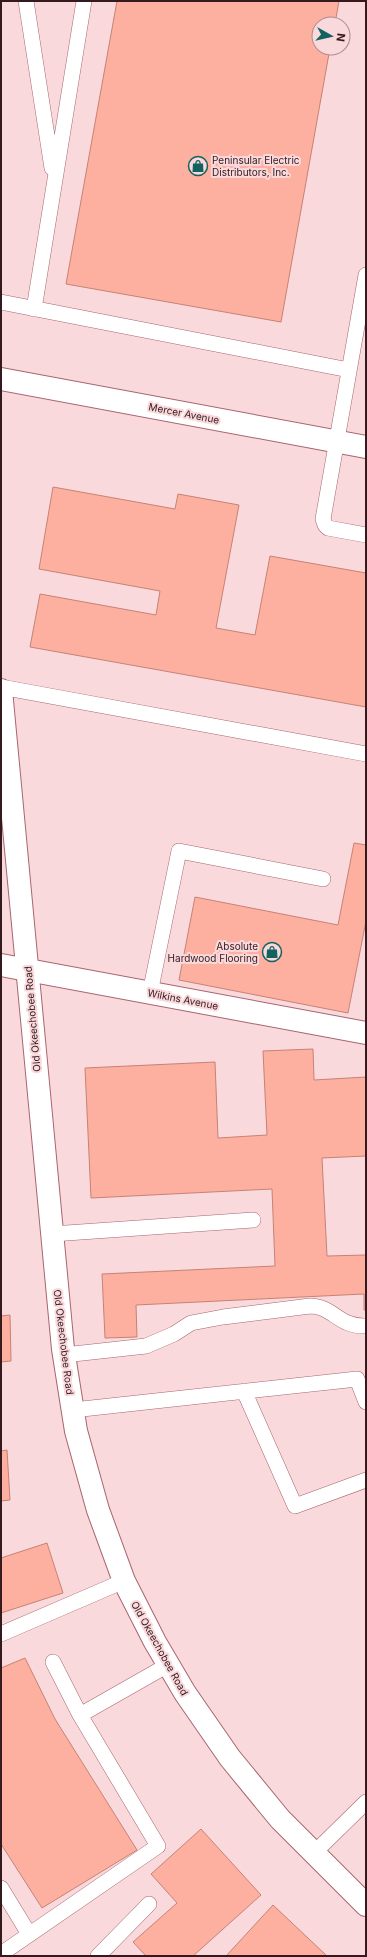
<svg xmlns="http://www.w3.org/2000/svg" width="367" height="1957" viewBox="0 0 367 1957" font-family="Inter,sans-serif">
<rect width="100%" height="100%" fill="#f9d9dc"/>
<path fill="#fdb0a0" stroke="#c78275" d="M117,1h222l-4,23h-16v24h11l-49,274 -215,-38z
M53,487l122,22 3,-15 61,11 -23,123 39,7 15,-79 96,17v134l-336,-60 10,-53 116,21 4,-24 -121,-22z
M354,843l12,2v76l-18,92 -169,-33 16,-83 143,28z
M313,1049l1,31 52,-3v79l-44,2 5,98 39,-1v55h-2v-16l-228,11 1,32 -32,1 -3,-64 173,-8 -3,-77 -181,9 -6,-130 130,-6 3,76 49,-3 -4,-84z
M10,1315l1,46 -10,1v-46z
M7,1450l3,50 -9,1v-50z
M47,1543l16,50 -62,20v-55z
M25,1658l30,61 82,131 -95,58 -41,-64v-176z
M201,1829l60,66 -68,61h-47l-13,-14 44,-39 -26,-29z
M273,1905l54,51h-101z"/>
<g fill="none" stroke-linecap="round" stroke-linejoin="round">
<defs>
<path id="service" d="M26,1l26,167
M366,275l-43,244 2,6 3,3 38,7
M1,302l348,68
M34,309l50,-308
M1,687l365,67
M150,993l29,-142 144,28
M52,1234l201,-14
M64,1355l82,-9 28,-12 17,-11 32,-6 87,-11c23,0 28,21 56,20
M244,1391l51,115 71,-26
M73,1410l284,-31 9,23
M1,1634l123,-53
M53,1662l27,53 88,-50
M314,1853l52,-51
M1,1888l28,46
M1,1954l157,-108 -78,-131
M98,1956l51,-52"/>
<path id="minor" d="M1,965l365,68"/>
<path id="tertiary" d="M1,379l365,68
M1,690l62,659 13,82 22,79 26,71 31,61 30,51 45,65 50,61 86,86"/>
</defs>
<use href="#service" stroke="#a9656e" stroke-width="16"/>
<use href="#minor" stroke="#a9656e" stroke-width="24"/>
<use href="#tertiary" stroke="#a9656e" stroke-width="24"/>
<use href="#service" stroke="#fff" stroke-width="15"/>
<use href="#minor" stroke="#fff" stroke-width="22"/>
<use href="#tertiary" stroke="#fff" stroke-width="22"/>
</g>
<defs>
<symbol id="shop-ring" viewBox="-11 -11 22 22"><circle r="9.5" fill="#f9d9dc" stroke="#12625f" stroke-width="1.5"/><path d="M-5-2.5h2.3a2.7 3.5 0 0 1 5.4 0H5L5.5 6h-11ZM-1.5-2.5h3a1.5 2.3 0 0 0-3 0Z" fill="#12625f"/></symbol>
</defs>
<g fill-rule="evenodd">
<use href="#shop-ring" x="187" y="155" width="22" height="22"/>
<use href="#shop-ring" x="261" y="941" width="22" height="22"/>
</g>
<g text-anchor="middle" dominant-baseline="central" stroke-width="4" stroke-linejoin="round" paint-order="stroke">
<g font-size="10" fill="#34191d" stroke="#f9d9dc" text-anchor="start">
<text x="212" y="160">Peninsular Electric<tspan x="212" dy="12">Distributors, Inc.</tspan></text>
<text x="258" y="946" text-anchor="end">Absolute<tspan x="258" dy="12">Hardwood Flooring</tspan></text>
</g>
<g font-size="10" fill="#34191d" stroke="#f9d9dc">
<text transform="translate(184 413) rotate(11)">Mercer Avenue</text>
<text transform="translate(183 999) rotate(11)">Wilkins Avenue</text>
<text transform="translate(32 1019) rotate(-95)">Old Okeechobee Road</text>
<text transform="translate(64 1342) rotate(83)">Old Okeechobee Road</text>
<text transform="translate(160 1648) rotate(61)">Old Okeechobee Road</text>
</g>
</g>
<rect width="367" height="1957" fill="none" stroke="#34191d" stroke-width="4"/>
<g transform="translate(331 36) rotate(98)"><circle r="19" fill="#f9d9dc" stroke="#aa8c90"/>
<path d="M0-3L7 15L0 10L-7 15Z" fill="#12625f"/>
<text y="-6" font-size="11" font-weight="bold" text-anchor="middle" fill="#34191d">N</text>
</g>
</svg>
